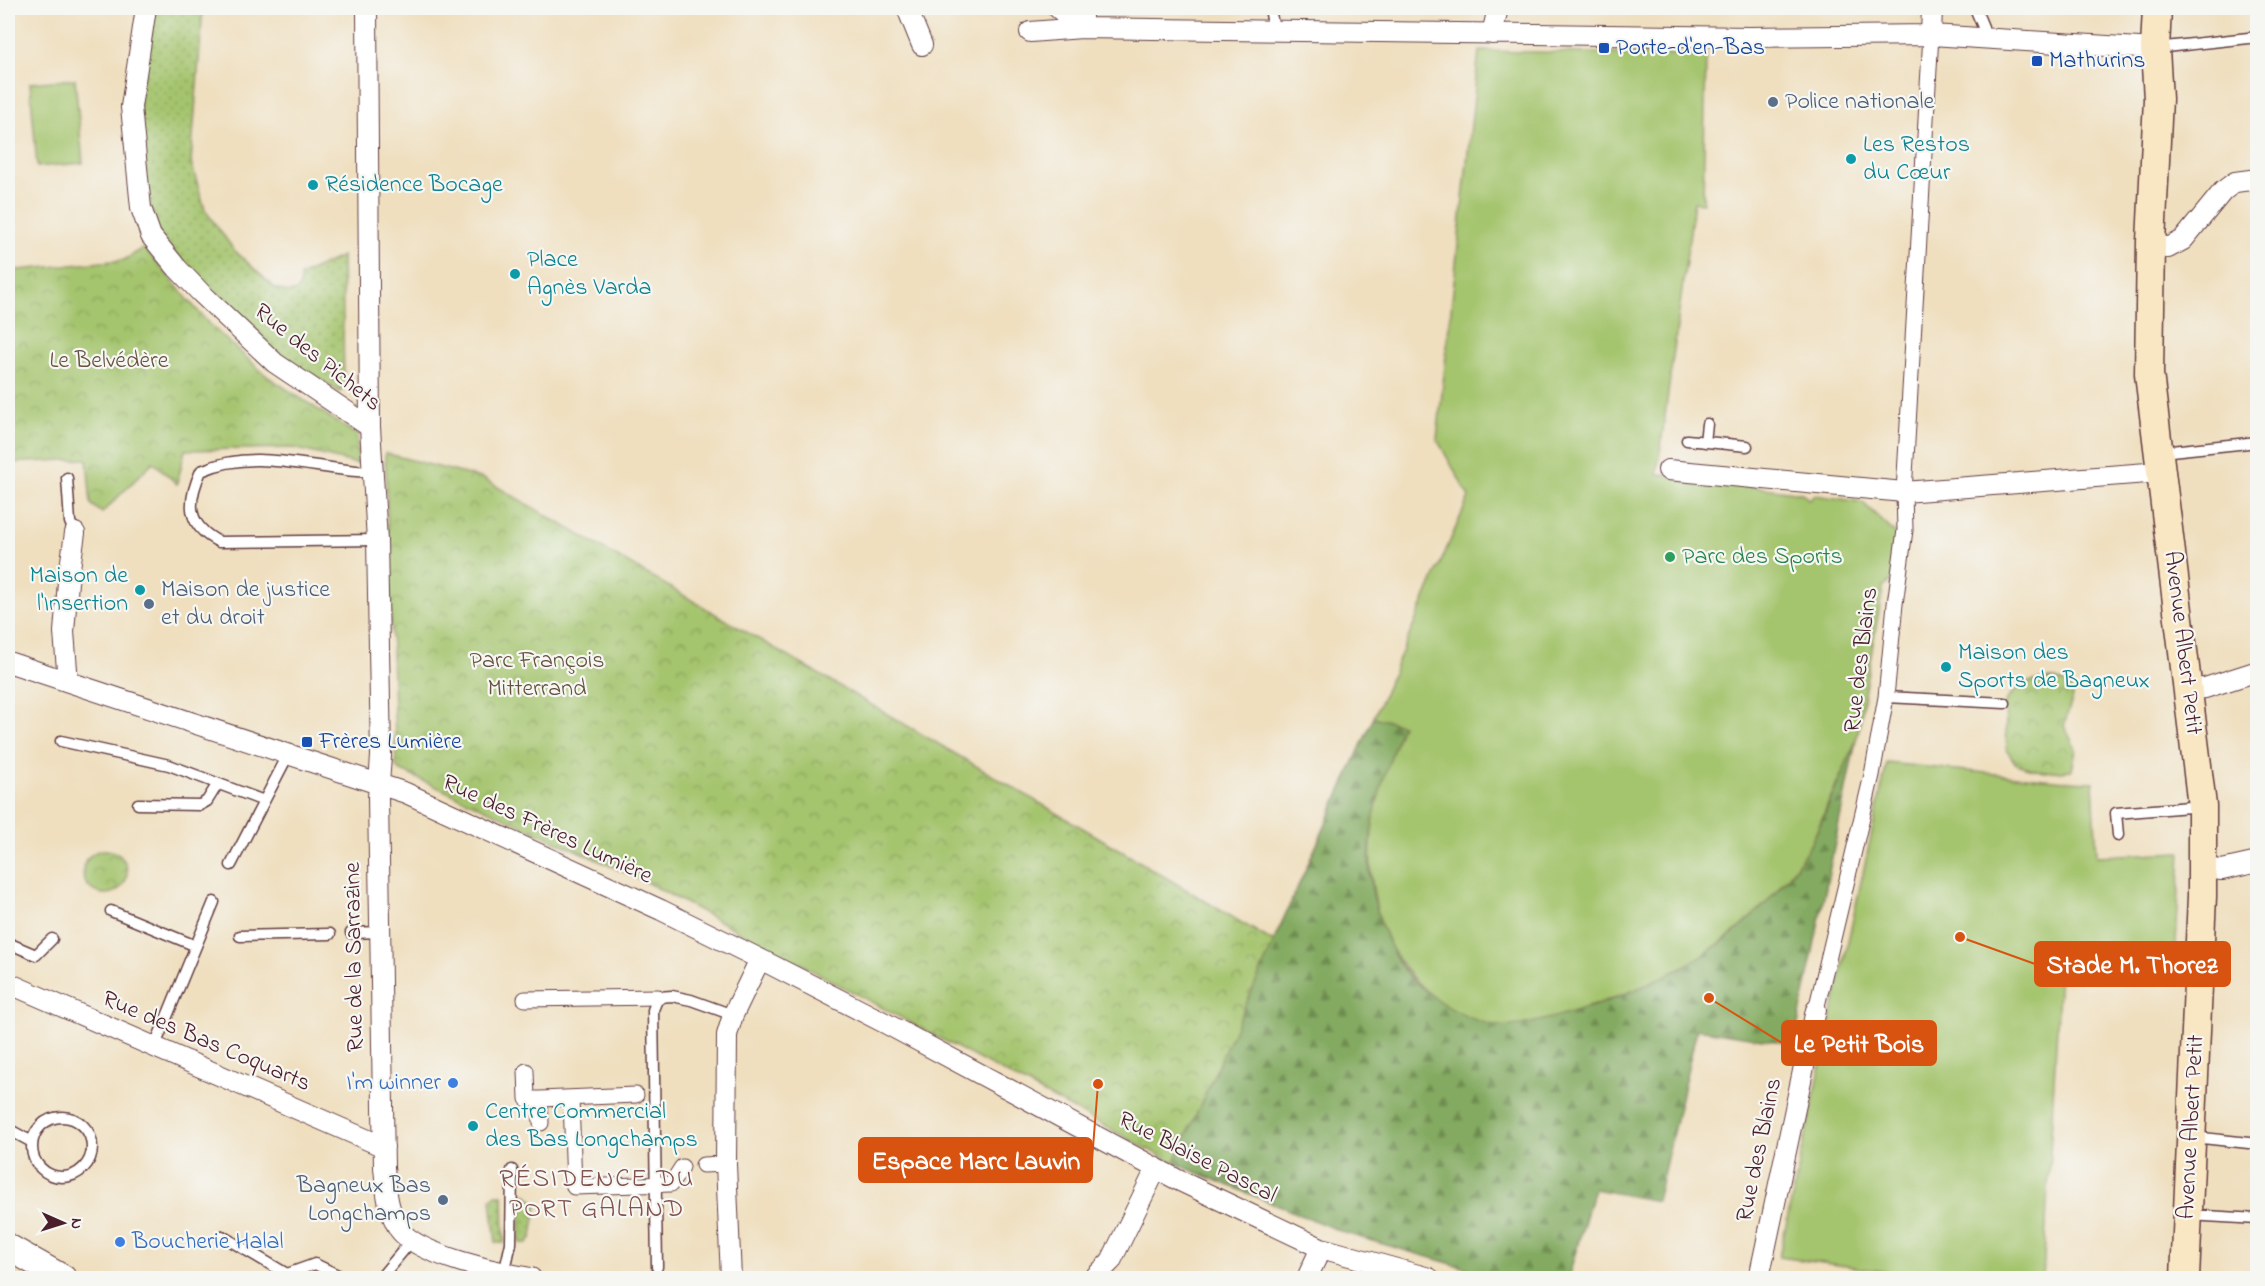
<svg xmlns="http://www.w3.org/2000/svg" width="2265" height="1286" viewBox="0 0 2265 1286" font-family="'Indie Flower',sans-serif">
<defs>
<pattern id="grass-dots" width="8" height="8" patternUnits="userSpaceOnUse" patternTransform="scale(1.5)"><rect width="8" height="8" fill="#a4c46d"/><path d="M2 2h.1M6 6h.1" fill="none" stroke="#889f5a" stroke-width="1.8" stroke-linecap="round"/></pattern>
<pattern id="forest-firs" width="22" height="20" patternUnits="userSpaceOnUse" patternTransform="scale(1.5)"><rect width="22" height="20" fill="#83aa60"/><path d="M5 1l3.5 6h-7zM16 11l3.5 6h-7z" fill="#6d8a4f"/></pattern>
<pattern id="park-crowns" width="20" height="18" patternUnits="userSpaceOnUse" patternTransform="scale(1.5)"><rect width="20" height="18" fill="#a4c46d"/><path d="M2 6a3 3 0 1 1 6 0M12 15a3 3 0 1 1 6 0" fill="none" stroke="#889f5a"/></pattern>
</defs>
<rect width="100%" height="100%" fill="#f6f6f2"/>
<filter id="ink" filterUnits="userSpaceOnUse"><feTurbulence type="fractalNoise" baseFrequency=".0167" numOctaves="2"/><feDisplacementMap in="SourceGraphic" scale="12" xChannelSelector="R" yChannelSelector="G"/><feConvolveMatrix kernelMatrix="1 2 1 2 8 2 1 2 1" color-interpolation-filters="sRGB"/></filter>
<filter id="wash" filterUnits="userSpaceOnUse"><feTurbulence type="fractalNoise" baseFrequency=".008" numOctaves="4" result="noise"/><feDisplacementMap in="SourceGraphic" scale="24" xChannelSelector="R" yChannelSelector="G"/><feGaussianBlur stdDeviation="1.35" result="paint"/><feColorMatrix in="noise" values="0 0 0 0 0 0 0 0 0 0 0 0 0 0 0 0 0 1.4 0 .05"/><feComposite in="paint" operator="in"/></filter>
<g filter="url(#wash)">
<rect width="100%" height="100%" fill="#efdfbf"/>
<path fill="url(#grass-dots)" stroke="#77724c" stroke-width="1.5" d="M154,8h49l-12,154 14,48 29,40 41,38 13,5 9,-2 3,-6v-9l42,-20 2,130 -4,6 -59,-34 -85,-82 -36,-39 -14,-46 -7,-86z
M521,1194h5l11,10 -5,33 -5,6h-7z
M496,1195h7l1,48h-8l-5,-43z"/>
<path fill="url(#forest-firs)" stroke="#666446" stroke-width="1.5" d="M1374,717l28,8c-16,47 -36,98 -32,149 2,29 19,80 38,101 20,21 65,49 94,51 7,1 16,-2 22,-4 32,-5 63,-13 92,-24 47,-19 95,-42 132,-78 22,-20 46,-47 61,-73 19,-35 33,-75 48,-112l-63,309 -97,-15 -40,172 -63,-12 -26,89h-80l-22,-10 -121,-35 -171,-70z"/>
<path fill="url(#park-crowns)" stroke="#77724c" stroke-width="1.5" d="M144,248l65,76 59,53 89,58 1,29 -64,-16 -109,2 -8,34 -24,-22 -51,51 -11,-9 -4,-45 -79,4v-192l116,-11z
M385,453l99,26 614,358 176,105 -100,221 -530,-282 -245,-111 -3,-4z
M2056,679l13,6 4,11 -9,30 12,23 -4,21 -28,2 -28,-8 -9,-14 -2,-47c14,-23 26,-23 51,-24z
M83 872a22 22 0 1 1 44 0a22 22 0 1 1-44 0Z"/>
<path fill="#a4c46d" stroke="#77724c" stroke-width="1.5" d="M1479,51l227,4 -3,148 -9,-1 -37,272 145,19 7,7 6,-5 47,7 38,36 -5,38 -12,12c-6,34 -12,67 -18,100 -2,15 -4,31 -7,45 -6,22 -19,45 -28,66 -7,16 -13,35 -23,51 -57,89 -137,133 -236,162 -16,5 -54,16 -70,14 -27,-3 -57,-19 -77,-37 -55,-49 -64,-133 -43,-201 6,-22 14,-42 21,-63l-28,-8 95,-220 -32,-58z
M75,79l8,84 -46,4 -7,-84z
M1887,763l178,18 28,1 4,74 84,-4 -7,128 -113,-25 -18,323h-108l-156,-21z"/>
</g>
<g filter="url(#ink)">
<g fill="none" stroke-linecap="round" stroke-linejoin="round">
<defs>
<path id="service" d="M1270,8l4,23
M1975,8l8,19v11
M2156,48l102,-11
M1687,440l60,6
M1705,442l2,-18
M2161,452l97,-10
M373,472c-57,-1 -117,-26 -172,-1 -14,31 -15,54 18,71l158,-2
M67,478l3,44 5,11
M1886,697l119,6
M61,741l108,24 95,36
M138,804l62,1 7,-4 10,-16
M2118,835l-2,-22 86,-7
M231,865l57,-110
M111,911l85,35
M351,933l29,-1
M240,936l90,-2
M8,943l28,12 16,-16
M154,1048l60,-146
M32 1147a30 30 0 1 1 60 0a30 30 0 1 1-60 0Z
M8,1129l24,13
M2193,1137l65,7
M2188,1215l70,4
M222,1236l65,38 28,-10 29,14
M657,1267l-4,-257 5,-13 14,-1 19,4 42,15
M504,1274l7,-31 1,-73
M378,1278l4,-2 30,-36"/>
<path id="pedestrian" d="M525,999l133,-2
M1816,1010l56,-235 14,-78 9,-93 10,-74 -1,-38 27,-457
M526,1071l1,28h13
M571,1098l3,89 97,-3 11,-17
M541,1123l-1,-24 96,-4
M703,1165l23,-1"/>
<path id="minor" d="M146,8l-15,99 10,101 10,28 26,32 24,25 74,70 95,64
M367,8l3,419 7,113 4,216 -3,42 6,369c2,21 3,43 15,62 18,26 101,44 132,49
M907,8l15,37
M1058,8l24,20v-20
M1030,32l52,-4 668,9 181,-2 224,14
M1492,34l6,-26
M1931,35l1,-27
M2151,242l17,6 15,-8 40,-49 12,-9 23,-3
M1668,470l236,22 256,-20
M8,662l398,131 255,117 99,49 125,64 293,157 143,68 108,30
M68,682l-4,-50 4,-50 7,-49
M2187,690l18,-2 53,-17
M2202,868l20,2 36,-8
M8,983l376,164
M731,1278l-5,-114 1,-129 6,-20 27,-56
M1094,1278l17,-17 45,-92
M1307,1278l14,-30
M1759,1278l57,-268"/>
<path id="tertiary" d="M8,1247l55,31"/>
<path id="secondary" d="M2157,8l-2,41 3,50 -7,143 -2,132 53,432v90l-17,382"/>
</defs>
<use href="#service" stroke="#633c41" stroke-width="13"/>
<use href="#pedestrian" stroke="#633c41" stroke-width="17"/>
<use href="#minor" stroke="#633c41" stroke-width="22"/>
<use href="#tertiary" stroke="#633c41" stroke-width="28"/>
<use href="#secondary" stroke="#633c41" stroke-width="31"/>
<use href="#service" stroke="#fff" stroke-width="10"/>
<use href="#pedestrian" stroke="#fff" stroke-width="15"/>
<use href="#minor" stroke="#fff" stroke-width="20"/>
<use href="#tertiary" stroke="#fff" stroke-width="26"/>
<use href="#secondary" stroke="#f9e7c3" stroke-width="28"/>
</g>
</g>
<g fill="#1a4fb4" stroke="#f6f6f2" stroke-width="2">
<rect x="1598" y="42" width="12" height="12" rx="3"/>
<rect x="2031" y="55" width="12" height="12" rx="3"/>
<rect x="301" y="736" width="12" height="12" rx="3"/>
</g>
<g fill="#5c6f8a" stroke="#f6f6f2" stroke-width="2">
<circle cx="1773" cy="102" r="6"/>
<circle cx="149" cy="604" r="6"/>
<circle cx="443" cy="1200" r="6"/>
</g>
<g fill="#0f9aa8" stroke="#f6f6f2" stroke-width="2">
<circle cx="1851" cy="159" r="6"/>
<circle cx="313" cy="185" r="6"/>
<circle cx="515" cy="274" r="6"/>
<circle cx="140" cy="590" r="6"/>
<circle cx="1946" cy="667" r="6"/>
<circle cx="473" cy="1126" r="6"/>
</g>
<circle fill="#2e9e5b" stroke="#f6f6f2" stroke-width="2" cx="1670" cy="557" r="6"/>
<g fill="#3f7fe0" stroke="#f6f6f2" stroke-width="2">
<circle cx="453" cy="1083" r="6"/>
<circle cx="120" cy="1242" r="6"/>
</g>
<g text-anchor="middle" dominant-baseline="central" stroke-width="4.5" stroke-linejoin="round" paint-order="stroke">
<g font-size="24" fill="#164399" stroke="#f6f6f2" text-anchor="start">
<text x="1616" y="48">Porte-d'en-Bas</text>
<text x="2049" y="61">Mathurins</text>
<text x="319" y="742">Frères Lumière</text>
</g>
<g font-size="24" fill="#4e5e75" stroke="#f6f6f2" text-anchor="start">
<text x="1785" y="102">Police nationale</text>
<text x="161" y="590">Maison de justice<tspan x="161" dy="28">et du droit</tspan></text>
<text x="431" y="1186" text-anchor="end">Bagneux Bas<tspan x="431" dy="28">Longchamps</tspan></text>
</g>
<g font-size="24" fill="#0d838f" stroke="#f6f6f2" text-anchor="start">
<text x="1863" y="145">Les Restos<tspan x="1863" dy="28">du Cœur</tspan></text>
<text x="325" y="185">Résidence Bocage</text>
<text x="527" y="260">Place<tspan x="527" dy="28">Agnès Varda</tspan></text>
<text x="128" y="576" text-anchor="end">Maison de<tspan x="128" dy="28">l'Insertion</tspan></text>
<text x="1958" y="653">Maison des<tspan x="1958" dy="28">Sports de Bagneux</tspan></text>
<text x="485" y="1112">Centre Commercial<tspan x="485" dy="28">des Bas Longchamps</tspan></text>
</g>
<g font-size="24" fill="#4a1f2b" stroke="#f6f6f2">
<text transform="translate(317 358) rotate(39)">Rue des Pichets</text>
<text transform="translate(2182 643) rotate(83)">Avenue Albert Petit</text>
<text transform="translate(1862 660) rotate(-83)">Rue des Blains</text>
<text transform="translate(547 830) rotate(25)">Rue des Frères Lumière</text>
<text transform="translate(355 957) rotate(-91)">Rue de la Sarrazine</text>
<text transform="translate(206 1042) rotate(23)">Rue des Bas Coquarts</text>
<text transform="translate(2192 1127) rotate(-87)">Avenue Albert Petit</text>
<text transform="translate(1760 1150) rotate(-78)">Rue des Blains</text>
<text transform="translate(1197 1158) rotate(27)">Rue Blaise Pascal</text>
</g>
<g font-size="24" fill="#65513f" stroke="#f6f6f2">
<text x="109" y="361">Le Belvédère</text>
<text x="537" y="661">Parc François<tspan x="537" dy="28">Mitterrand</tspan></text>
</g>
<g font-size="24" fill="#27864d" stroke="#f6f6f2" text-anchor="start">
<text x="1682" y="557">Parc des Sports</text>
</g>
<g font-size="24" fill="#366cbe" stroke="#f6f6f2" text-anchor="end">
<text x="441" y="1083">I'm winner</text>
<text x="132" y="1242" text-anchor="start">Boucherie Halal</text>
</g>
<g font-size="26" letter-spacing="1.5" fill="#82524e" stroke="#f6f6f2">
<text x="597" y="1180">RÉSIDENCE DU<tspan x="597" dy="30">PORT GALAND</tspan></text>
</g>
</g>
<path fill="none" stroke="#d8530f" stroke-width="2" d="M1960 937L2035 964M1709 998L1782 1043M1098 1084L1092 1160"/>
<g fill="#d8530f" stroke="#f6f6f2" stroke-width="2">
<circle cx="1960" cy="937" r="6"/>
<circle cx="1709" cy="998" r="6"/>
<circle cx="1098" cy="1084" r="6"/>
</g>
<g fill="#d8530f" stroke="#d8530f" stroke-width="2">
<rect x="2035" y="942" width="195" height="44" rx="6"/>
<rect x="1782" y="1021" width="154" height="44" rx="6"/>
<rect x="859" y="1138" width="233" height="44" rx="6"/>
</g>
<g font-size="26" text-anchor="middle" font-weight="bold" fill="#fff">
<text x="2132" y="973">Stade M. Thorez</text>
<text x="1859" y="1052">Le Petit Bois</text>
<text x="976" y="1169">Espace Marc Lauvin</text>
</g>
<rect width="2265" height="1286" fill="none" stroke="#f6f6f2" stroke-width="30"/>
<g transform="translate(63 1223) rotate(93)" stroke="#f6f6f2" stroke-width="4.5" paint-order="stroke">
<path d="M0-4.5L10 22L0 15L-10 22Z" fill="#4a1f2b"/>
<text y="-9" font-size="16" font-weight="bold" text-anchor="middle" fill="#4a1f2b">N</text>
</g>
</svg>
